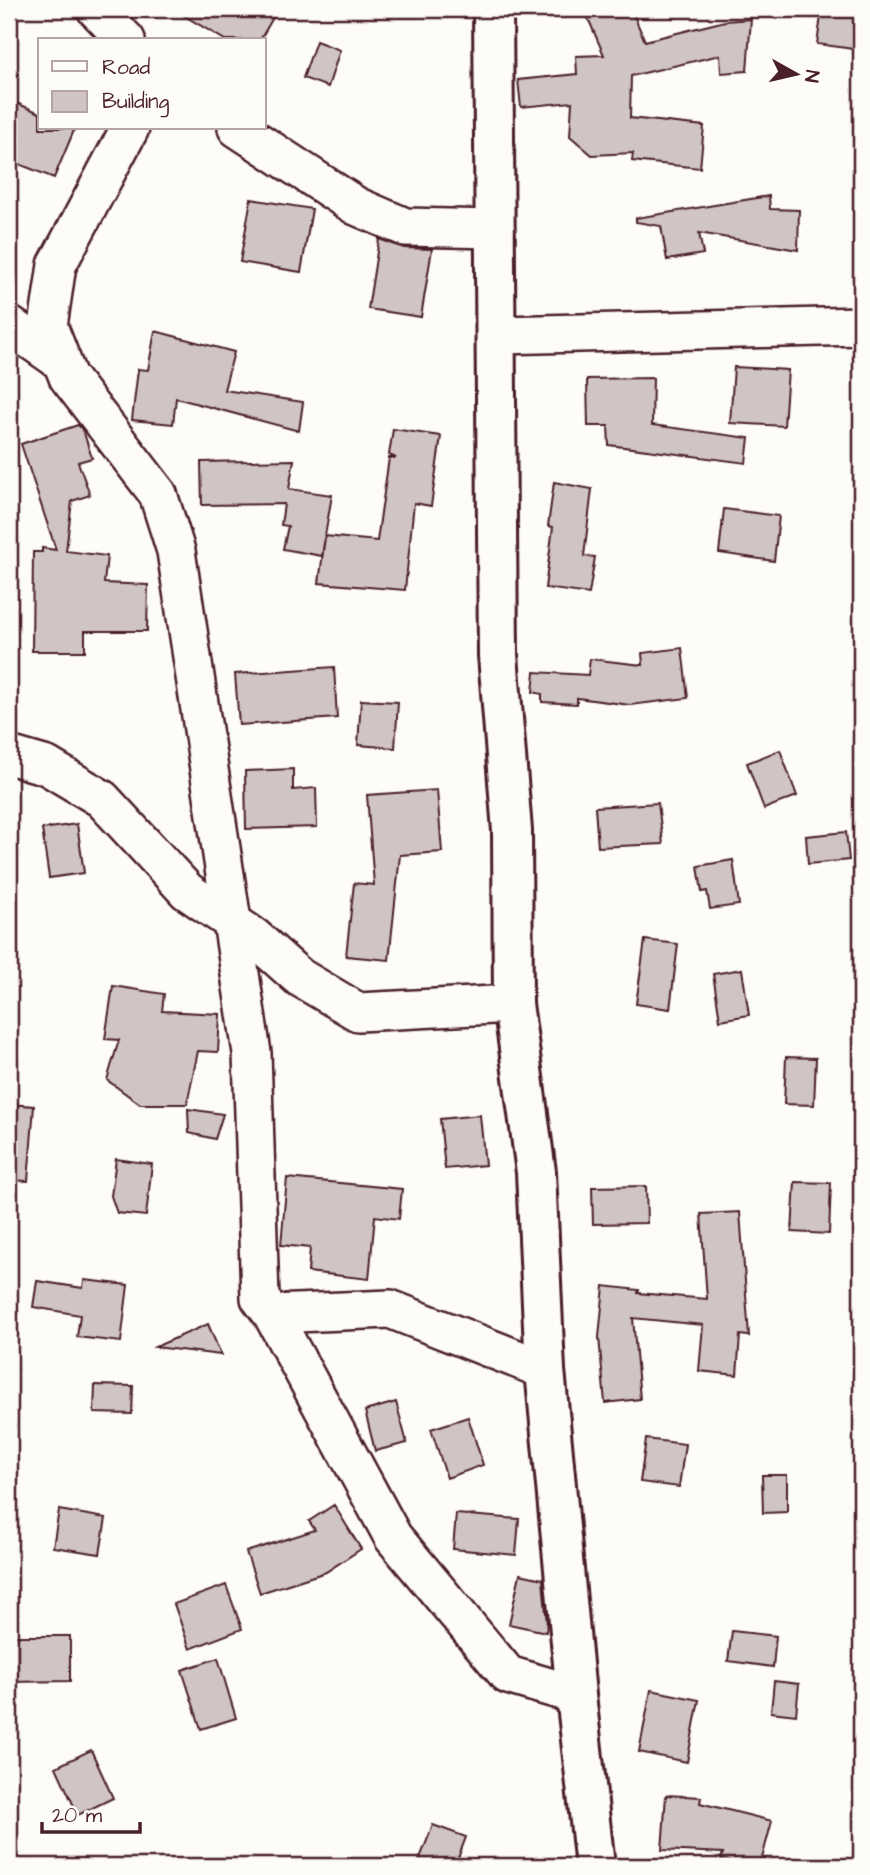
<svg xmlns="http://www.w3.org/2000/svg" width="870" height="1875" viewBox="0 0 870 1875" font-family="'Architects Daughter',sans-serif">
<rect width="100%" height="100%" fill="#fdfcf7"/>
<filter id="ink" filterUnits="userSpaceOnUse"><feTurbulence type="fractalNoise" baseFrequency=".0143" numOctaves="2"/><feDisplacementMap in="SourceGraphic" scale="14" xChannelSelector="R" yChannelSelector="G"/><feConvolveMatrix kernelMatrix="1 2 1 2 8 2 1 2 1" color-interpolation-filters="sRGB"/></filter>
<g filter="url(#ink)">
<path fill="#d0c5c4" stroke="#4a1f2b" stroke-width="2" d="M173,9h105l-18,31h-35z
M584,9h47l14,32 80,-20 26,-2 -4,52 -26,2 -1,-18 -89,21 -1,42 74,8 -4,42 -68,-7 1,-8 -41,2 -22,-19 2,-34 -51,5 -3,-27 59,-6 -1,-18 28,-1z
M822,9h39v41l-44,-6z
M316,41l24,9 -12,37 -25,-9z
M9,100l31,13v15h35l-21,50 -45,-18z
M769,196l1,13 29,1 -1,40 -99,-17 4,21 -36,6 -6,-34 -25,-4v-4z
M251,199l61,10 -11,63 -61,-10z
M379,239l25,9 28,1 -11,68 -53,-8z
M155,331l79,21 -10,38 79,12 -4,29 -123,-33 -3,26 -41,-4 6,-51 10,1z
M734,367l54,3 -4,56 -54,-3z
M653,378l-1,47 97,13 -3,25 -137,-18 -1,-19h-20l-1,-47z
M78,425l5,5 9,28 -14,4 12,33 -18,6 -6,50 41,5 -3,27 44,2 -1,46h-62v20h-53l1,-99h9v-4l14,2 -35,-106z
M393,429l48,7 -10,70 -17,-3 -9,87 -86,-7 6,-46 -3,19 -39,-7 5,-23 -7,-1 3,-21 -82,1 -1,-43 93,-2 -5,29 43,6 -7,41 52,5 12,-83h7l-7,-3z
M554,482l38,7 -8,67 11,1 -6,37 -44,-6 8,-61 -5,-1z
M724,509l55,7 -5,45 -55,-8z
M682,648l6,50 -58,7 -53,-7v6l-35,-2v-8l-9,-2 2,-20 53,3 2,-16 53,6 -1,-12z
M334,667l3,51 -98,7 -4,-51z
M361,700l37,2 -3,46 -37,-3z
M780,750l17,46 -33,13 -17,-46z
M293,769v21l23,-2 1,39 -71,2 -1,-58z
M437,790l5,62 -42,3 -11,105 -43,-4 8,-73 20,2 -7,-90z
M658,803l5,41 -65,3 -3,-40z
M77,824l7,49 -35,5 -7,-49z
M846,832l3,28 -41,4 -2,-28z
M733,860l6,45 -29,4 -3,-18 -5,1 -4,-26z
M645,940l33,4 -8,65 -34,-5z
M742,969l7,46 -29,5 -7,-46z
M113,986l51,8 -2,17 58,3 -2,38 -20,-1 -11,53h-47l-33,-24 12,-40 -14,-1z
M786,1057l30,1 -2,47 -30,-1z
M9,1104l25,2 -6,75 -19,-1z
M188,1109l35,5 -8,25 -26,-6z
M480,1115l5,50 -40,4 -5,-50z
M116,1159l36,5 -6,52 -29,-3 -6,-17z
M287,1178l115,11 -3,30 -24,-3 -6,63 -61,-7 2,-24 -29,-3z
M795,1182l36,1 -2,51 -37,-2z
M646,1186l1,37 -54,1 -1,-37z
M740,1212l9,124 -9,-1 -3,40 -38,-4 4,-46 -70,-7 7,81 -35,4 -6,-66 5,-51 35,4 -1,3 69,6 -6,-85z
M84,1280l44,5 -7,57 -44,-5 3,-22 -47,-8 4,-26 46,7z
M208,1324l13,31 -66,-8z
M95,1385l38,1 -1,28 -38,-1z
M396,1402l11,41 -32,8 -10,-40z
M468,1417l15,48 -36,13 -16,-49z
M646,1439l39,5 -6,43 -39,-5z
M762,1475h25v37l-24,1z
M334,1505l27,44 -35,23 -66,21 -14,-41 69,-22 -6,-9z
M59,1510l47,8 -6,36 -47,-7z
M456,1514l63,5 -3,36 -63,-6z
M520,1574l23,5 4,46 -1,7 -37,-8z
M226,1585l16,44 -52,20 -16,-45z
M732,1631l44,5 -3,31 -45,-6z
M9,1636h61v45l-61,1z
M218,1658l18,60 -35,11 -19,-59z
M774,1681l25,3 -3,31 -25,-3z
M651,1690l48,10 -12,62 -48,-10z
M91,1750l22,48 -35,17 -22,-48z
M666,1795l35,2 -1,6 72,18 -12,45h-11l-28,-7 2,-6 -61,-3z
M433,1825l33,12 -11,29h-38z"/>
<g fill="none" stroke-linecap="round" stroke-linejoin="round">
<defs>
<path id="street" d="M96,9l30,31
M130,128l-73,137 -9,61 20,51 90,117 18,57 76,502 8,245 12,16 118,-5 155,61
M237,128l119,78 49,21 90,2
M9,325l53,37
M496,335l365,-9
M9,755l38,11 55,33 85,92 67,46 45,40 59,35 155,-8
M272,1314l121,223 115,138 68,20"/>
<path id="secondary" d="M493,9l5,646 14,176 1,173 23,168 9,198 31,325 19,171"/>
</defs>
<use href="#street" stroke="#4a1f2b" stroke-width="42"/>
<use href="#secondary" stroke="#4a1f2b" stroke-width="44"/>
<use href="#street" stroke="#fdfcf7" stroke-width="37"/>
<use href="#secondary" stroke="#fdfcf7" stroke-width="38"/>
</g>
</g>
<rect width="870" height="1875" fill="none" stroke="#fdfcf7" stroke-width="35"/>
<rect x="18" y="18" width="835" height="1840" fill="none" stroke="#4a1f2b" stroke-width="2.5" filter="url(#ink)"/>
<rect x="38" y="38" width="228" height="91" fill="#fdfcf7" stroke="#b5a4a5" stroke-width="2"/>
<rect x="52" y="61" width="35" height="10" fill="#fdfcf7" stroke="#b5a4a5" stroke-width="2"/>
<text x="102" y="74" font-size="21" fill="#4a1f2b">Road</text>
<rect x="52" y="91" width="35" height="21" fill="#d0c5c4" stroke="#b5a4a5" stroke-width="2"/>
<text x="102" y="108" font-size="21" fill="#4a1f2b">Building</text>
<g transform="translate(796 74) rotate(98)" stroke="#fdfcf7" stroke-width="5" paint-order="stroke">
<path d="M0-5L12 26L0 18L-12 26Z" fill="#4a1f2b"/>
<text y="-10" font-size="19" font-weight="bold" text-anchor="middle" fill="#4a1f2b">N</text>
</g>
<path d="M42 1822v10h98v-10" fill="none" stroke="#4a1f2b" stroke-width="3.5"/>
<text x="52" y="1822" font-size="21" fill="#4a1f2b" stroke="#fdfcf7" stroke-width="5" paint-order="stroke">20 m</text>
</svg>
